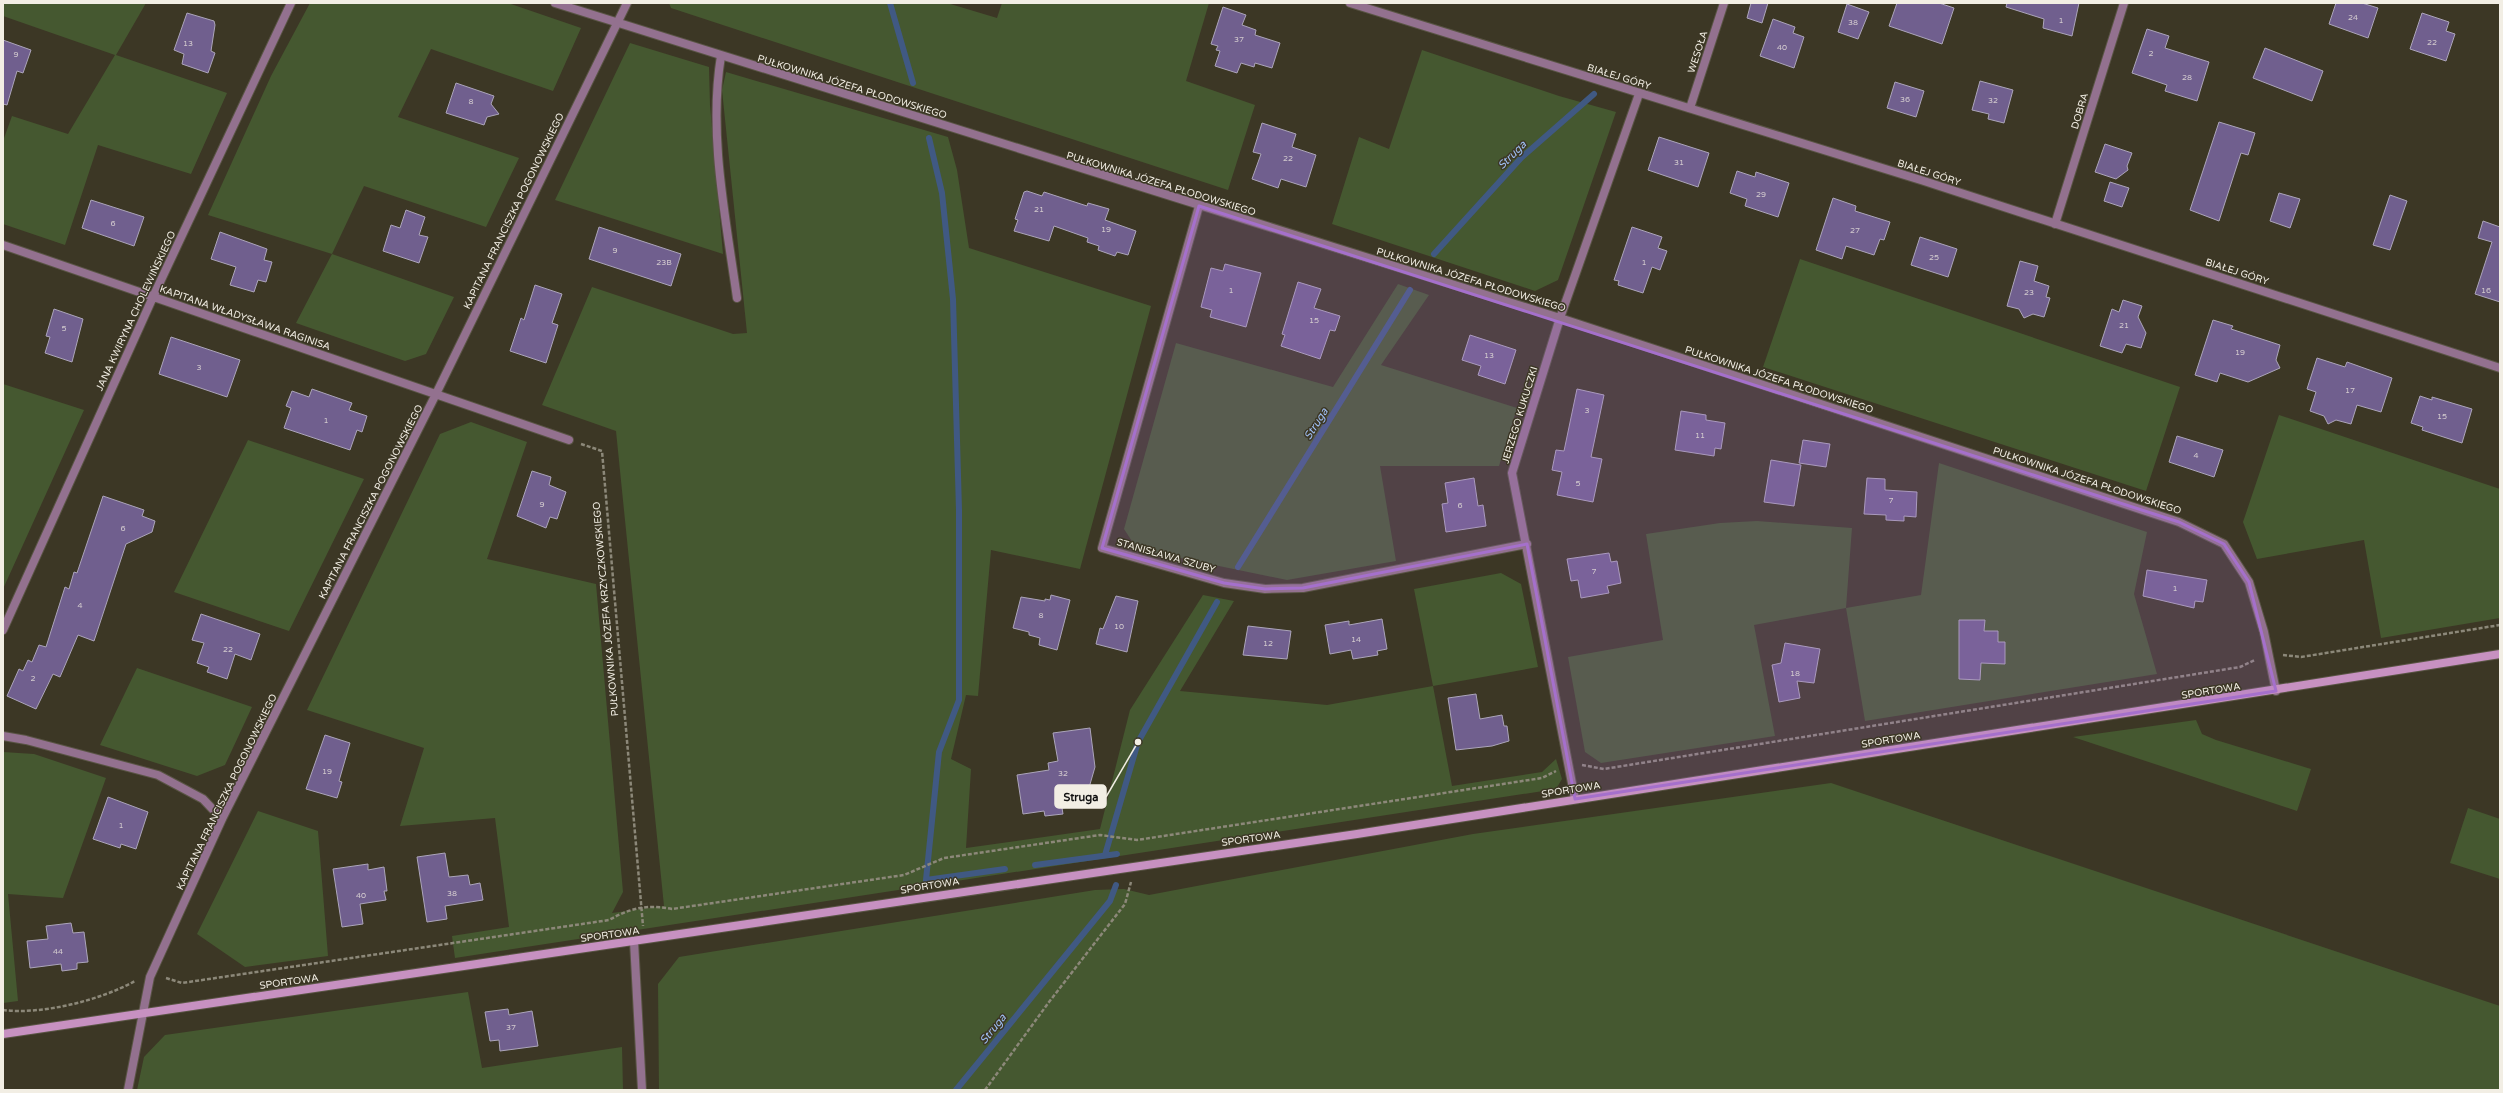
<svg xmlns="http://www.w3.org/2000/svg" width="2503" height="1093" viewBox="0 0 2503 1093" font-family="'Varela Round',sans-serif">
<rect width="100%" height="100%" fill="#3c3725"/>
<path fill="#455830" d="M3,3h143l-30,52 111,38 -36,81 -93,-29 -33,100 -62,-21v-83l9,-25 56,18 47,-79 -112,-39z
M310,3h198l73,25 -28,63 -122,-42 -33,68 121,41 -33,69 -122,-41 -32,68 122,43 -28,57 -21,7 -109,-38 36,-69 -124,-39 63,-139z
M669,3h278l50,15 5,-15h207l-23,78 69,24 -27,85 -557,-182z
M630,43l79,24 1,38 13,149 -168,-54z
M1422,50l137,46 57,16 -58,168 -23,11 -203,-67 27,-87 30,12z
M726,72l222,65 9,33 12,78 182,58 -71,263 -89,-19 -13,146 -12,-1 -15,64 20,10 -5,79 134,-19 30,-119 73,-115 31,6 -54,90 147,14 106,-19 -19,-97 87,-16 20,11 17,83 -105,19 19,100 90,-14 14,-13 6,20 -6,10 -1101,169 -3,-22 57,-9 -14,-109 -95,8 24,-78 -117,-38 133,-276 31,-12 56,20 -40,117 109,25 27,308 -11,21 52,-7 -48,-475 -74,-26 50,-118 141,47 14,-1 -25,-243z
M1800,259l380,128 -34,104 -383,-124z
M1398,284l31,11 -48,70 136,43 -18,58h-119l16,95 -109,19 -150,-31 -13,-20 52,-186 157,44z
M3,384l81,26 -81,179z
M2279,415l221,74v129l-119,20 -17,-98 -107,19 -14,-37z
M248,440l116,39 -75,152 -115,-39z
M1939,463l208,69 -13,62 23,80 -292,47 -19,-113 -92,17 21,111 -174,27 -16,-11 -17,-95 95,-17 -17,-106 74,-11 37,-2 95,7 -6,80 75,-13z
M137,668l115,39 -27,58 -28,11 -97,-31z
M2196,720l6,14 14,6 95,29 -14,42 -224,-74z
M3,752l31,2 72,24 -43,120 -55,-4 10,107 -15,2z
M1831,783l669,223v84h-1841l-1,-106 21,-27 416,-67 29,-1 25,6 324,-61z
M2468,808l32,11v60l-50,-16z
M258,811l60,20 10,125 -83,11 -48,-33z
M468,992l14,76 140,-21 1,43h-486l7,-33 21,-22z"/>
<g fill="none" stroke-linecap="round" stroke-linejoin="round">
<path stroke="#405983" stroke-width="6" d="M890,3l23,80
M929,138l13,55 11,106 6,211v190l-20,52 -13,128 79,-11
M1434,254l87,-96 73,-64
M1238,567l172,-277
M1105,855l33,-113 79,-140
M1035,865l82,-11
M956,1090l154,-189 6,-16"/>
</g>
<path fill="#705f8e" stroke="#aca5ba" d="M1751,3h17l-6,20 -15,-5z
M1897,3h42l15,5 -12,36 -53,-18z
M2007,3h72l-7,33 -29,-8 1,-9 -38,-12z
M2336,3h26l16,5 -10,30 -39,-14z
M1847,4l22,8 -11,27 -20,-7z
M1223,7l23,8 -4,10 14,5 -1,5 25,8 -8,25 -17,-5 -1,4 -13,-4 -4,10 -22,-7 5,-15 -4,-1 2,-4 -7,-2z
M187,13l27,8 1,4 -4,26 4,2 -7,20 -26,-9 2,-10 -10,-4z
M2422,13l27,9 -3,9 9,3 -9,27 -36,-12z
M1773,19l22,8 -2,6 11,4 -10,31 -34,-12z
M2147,29l22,7 -4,12 44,14 -12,39 -32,-10 2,-6 -35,-12z
M3,40l28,10 -8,23 -6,-2 -10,34 -4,-1z
M2265,48l58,23 -11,30 -59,-23z
M1980,81l33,9 -9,33 -16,-4 1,-5 -17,-4z
M1895,82l29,9 -8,26 -29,-9z
M456,83l38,13 -3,8 8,10 -12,3 -3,8 -38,-12z
M2219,122l36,11 -7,22 -7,-2 -22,68 -29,-11z
M1262,123l34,11 -4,13 24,8 -10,32 -25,-8 -3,9 -26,-9 9,-25 -8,-2z
M1659,137l50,16 -11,34 -50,-17z
M2105,144l27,9 -5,13 1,4 -12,9 -21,-7z
M1737,171l18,6 1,-5 33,11 -11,34 -33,-11 2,-7 -17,-6z
M2110,182l19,6 -7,19 -18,-6z
M1027,191l15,5 2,-4 43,14 1,-3 21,6 -4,11 31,11 -8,24 -11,-3 -2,4 -17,-6 1,-4 -12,-4 1,-4 -34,-12 -5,15 -35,-10 4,-11 -3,-1 9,-27z
M2279,193l21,6 -10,29 -20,-7z
M2390,195l17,6 -17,49 -17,-5z
M1833,198l23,8 -1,5 35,11 -6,18 -4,-1 -6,16 -28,-9 -4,13 -26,-9z
M91,200l53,17 -10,29 -52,-18z
M406,210l19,7 -6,18 9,2 -9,26 -36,-12 8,-26 9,3z
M2483,221l17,6v75l-25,-8 17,-52 -14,-4z
M599,227l82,27 -10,32 -82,-27z
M1632,227l30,10 -4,11 9,3 -7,19 -8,-3 -9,26 -25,-8 1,-4 -5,-1z
M220,232l47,17 -3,11 8,2 -6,20 -8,-2 -4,12 -24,-7 6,-18 -25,-8z
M1920,237l37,12 -9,28 -37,-12z
M2020,261l18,5 -4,15 15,5 -3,11 4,1 -6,19 -11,-3 -9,4 -5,-9 -12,-3z
M1225,264l36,9 -15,54 -36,-10 2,-7 -11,-3 10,-39 12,3z
M1298,282l23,7 -7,19 26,8 -5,15 -5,-1 -10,29 -39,-13 4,-11 -3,-1z
M535,285l27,9 -10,29 6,2 -12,38 -36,-12 11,-33 3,2z
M2123,300l19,6 -4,11 8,16 -5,15 -15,-4 -4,9 -22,-7 12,-37 7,3z
M54,309l29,10 -11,43 -27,-9 5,-16 -4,-1z
M2213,320l20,6 -2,3 49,16 -4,15 4,8 -32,14 -28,-9 -3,9 -22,-7z
M1470,335l46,15 -11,34 -27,-9 3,-9 -19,-6z
M171,337l69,23 -13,37 -68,-23z
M2317,358l28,9 2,-5 45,16 -11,34 -24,-7 -6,19 -15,-4 -8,4 -4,-8 -14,-5 6,-19 -9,-3z
M312,389l40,14 -3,7 18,6 -5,16 -5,-2 -7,20 -66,-22 7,-20 -5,-2 6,-15 17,6z
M1577,389l27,6 -13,62 11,2 -9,43 -36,-7 5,-23 -10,-2 4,-20 8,1z
M2420,396l12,4v-3l40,12 -10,34 -40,-13 1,-3 -12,-4z
M1681,411l25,4v5l19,3 -4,26 -6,-1 -1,8 -39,-6z
M2177,436l46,14 -9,27 -45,-15z
M1803,440l27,4 -4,23 -27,-4z
M1771,460l30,5 -7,41 -30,-4z
M532,471l19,6 -2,8 17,7 -9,27 -7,-2 -4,11 -29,-12z
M1474,478l4,28 5,-1 3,21 -40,6 -4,-28 6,-1 -3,-20z
M1867,478l18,1v11l32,2 -1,25 -12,-1v5l-18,-1v-5l-22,-1z
M103,496l41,14 -2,6 13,5 -3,11 -26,12 -32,97 -16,-6 -18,42 -7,-3 -17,35 -29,-13 12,-27 4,2 5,-11 4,2 7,-17 7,2 19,-60 4,2 5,-17 3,1z
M1609,553l2,9 6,-1 4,22 -14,3 2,7 -28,5 -3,-18 -7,1 -4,-22z
M2147,570l60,10 -4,22 -8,-1 -1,7 -51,-12z
M1051,595l19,5 -13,50 -18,-5 1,-7 -11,-3v-3l-16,-4 8,-31 24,4v-2l5,1z
M1116,596l22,5 -11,51 -31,-8 4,-16 3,1z
M201,614l59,20 -9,26 -16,-6 -8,25 -20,-7 2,-5 -12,-4 7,-20 -12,-3z
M1382,619l5,30 -10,2 1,4 -25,4 -2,-9 -21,4 -5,-29 24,-4v4z
M1959,620h26l-1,11h14v11h7v22l-24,-1 -1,17 -21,-1z
M1248,626l43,5 -4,28 -44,-4z
M1785,643l35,6 -6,34 -17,-2 3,17 -21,4 -7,-37 9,-2z
M1476,694l4,25 22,-4 2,11h3l2,15 -17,5 -36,4 -8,-52z
M1090,728l5,39 -11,38 -22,3 1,6 -18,2 -1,-5 -21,3 -6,-39 32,-5 -1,-7 10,-2 -5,-28z
M325,735l25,8 -11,38 3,1 -5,16 -31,-9z
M108,797l40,15 -12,37 -15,-5 -1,4 -27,-9z
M445,853l4,24 19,-2 2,10 10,-2 3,17 -38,6 2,13 -20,3 -10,-65z
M368,864v6l16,-3 3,24h-3l2,9 -26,4 3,20 -21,3 -9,-58z
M71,923l2,10 11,-1 4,30 -11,1v6l-15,2 -1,-7 -31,4 -3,-27 21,-2 -2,-13z
M508,1009l1,6 23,-4 6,35 -38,5 -1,-11 -9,1 -5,-29z"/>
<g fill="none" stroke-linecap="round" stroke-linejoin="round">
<defs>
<path id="lane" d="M721,56c-13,79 5,163 16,242
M1690,108l34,-105"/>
<path id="street" d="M555,3l1005,315 619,204 45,22 25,38 15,50 12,59
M1350,3l574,178 576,187
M1199,206l-97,342 122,35 41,6 38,-1 224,-44
M2055,224l69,-221
M3,245l566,195
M3,630l150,-333 138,-294
M3,736l23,4 132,35 45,24 19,20
M1575,799l-63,-326 48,-155 79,-224
M634,941l8,149
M128,1090l22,-113 72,-158 214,-425 191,-391"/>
<path id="secondary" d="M3,1034l1354,-200 1143,-180"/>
</defs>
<use href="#lane" stroke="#595444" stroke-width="10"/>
<use href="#street" stroke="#595444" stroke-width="10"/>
<use href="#secondary" stroke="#595444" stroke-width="10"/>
<path stroke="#8c8879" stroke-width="2.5" stroke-dasharray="4 2" stroke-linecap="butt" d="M581,444l21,7 41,475
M2283,655l18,2 199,-32
M1582,765l22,4 636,-102 15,-7
M166,978l16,5 427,-63c21,-12 39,-16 63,-11l232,-34 40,-17 156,-23 37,5 405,-62 14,-7
M3,1010c39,5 98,-10 132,-29
M985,1090l64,-88 76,-98 6,-22"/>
<use href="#lane" stroke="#93718f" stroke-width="8"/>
<use href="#street" stroke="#93718f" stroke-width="8"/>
<use href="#secondary" stroke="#c791c1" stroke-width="8"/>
</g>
<path fill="#a570cc" fill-opacity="0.2" stroke="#a570cc" stroke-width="3" stroke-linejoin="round" d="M1199,206l980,316 45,22 25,38 27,109 -701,108 -48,-255 -224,44 -38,1 -41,-6 -122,-35z"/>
<g text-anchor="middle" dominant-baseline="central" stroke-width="3" stroke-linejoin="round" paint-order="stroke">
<g font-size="8" fill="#d2cace">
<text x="2353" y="17">24</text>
<text x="2061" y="20">1</text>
<text x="1853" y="22">38</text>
<text x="1239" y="39">37</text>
<text x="2432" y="42">22</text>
<text x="188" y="43">13</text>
<text x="1782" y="47">40</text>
<text x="2151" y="53">2</text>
<text x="16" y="54">9</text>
<text x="2187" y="77">28</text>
<text x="1905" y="99">36</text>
<text x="1993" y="100">32</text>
<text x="471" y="101">8</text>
<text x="1288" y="158">22</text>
<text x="1679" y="162">31</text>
<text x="1761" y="194">29</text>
<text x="1039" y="209">21</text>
<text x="113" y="223">6</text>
<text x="1106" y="229">19</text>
<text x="1855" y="230">27</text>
<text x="615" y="250">9</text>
<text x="1934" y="257">25</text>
<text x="664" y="262">23B</text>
<text x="1644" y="262">1</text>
<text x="1231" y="290">1</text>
<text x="2486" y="290">16</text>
<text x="2029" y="292">23</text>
<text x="1314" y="320">15</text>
<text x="2124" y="325">21</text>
<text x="64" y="328">5</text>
<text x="2240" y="352">19</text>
<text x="1489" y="355">13</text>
<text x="199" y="367">3</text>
<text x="2350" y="390">17</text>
<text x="1587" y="410">3</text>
<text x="2442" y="416">15</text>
<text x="326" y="420">1</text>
<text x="1700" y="435">11</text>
<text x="2196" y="455">4</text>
<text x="1578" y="483">5</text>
<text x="1891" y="500">7</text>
<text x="542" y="504">9</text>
<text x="1460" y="505">6</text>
<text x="123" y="528">6</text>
<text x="1594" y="571">7</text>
<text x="2175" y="588">1</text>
<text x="80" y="605">4</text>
<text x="1041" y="615">8</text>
<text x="1119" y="626">10</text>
<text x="1356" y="639">14</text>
<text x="1268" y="643">12</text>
<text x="228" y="649">22</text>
<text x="1795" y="673">18</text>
<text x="33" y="678">2</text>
<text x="327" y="771">19</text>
<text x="1063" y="773">32</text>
<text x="121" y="825">1</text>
<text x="452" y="893">38</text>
<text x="361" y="895">40</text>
<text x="58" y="951">44</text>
<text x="511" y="1027">37</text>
</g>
<g font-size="10" fill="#f2eee4" stroke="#3c3725">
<text transform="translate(1698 52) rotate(-72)">WESOŁA</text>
<text transform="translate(1619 77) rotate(17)">BIAŁEJ GÓRY</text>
<text transform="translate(852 87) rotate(17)">PUŁKOWNIKA JÓZEFA PŁODOWSKIEGO</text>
<text transform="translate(2080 111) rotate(-73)">DOBRA</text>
<text transform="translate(1929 173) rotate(18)">BIAŁEJ GÓRY</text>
<text transform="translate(1161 184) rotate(17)">PUŁKOWNIKA JÓZEFA PŁODOWSKIEGO</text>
<text transform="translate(514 211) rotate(-64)">KAPITANA FRANCISZKA POGONOWSKIEGO</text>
<text transform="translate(2237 272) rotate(18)">BIAŁEJ GÓRY</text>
<text transform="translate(1471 280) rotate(17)">PUŁKOWNIKA JÓZEFA PŁODOWSKIEGO</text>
<text transform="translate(136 311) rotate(-65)">JANA KWIRYNA CHOLEWIŃSKIEGO</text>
<text transform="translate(245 318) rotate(19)">KAPITANA WŁADYSŁAWA RAGINISA</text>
<text transform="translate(1779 380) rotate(18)">PUŁKOWNIKA JÓZEFA PŁODOWSKIEGO</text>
<text transform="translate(1520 415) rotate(-73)">JERZEGO KUKUCZKI</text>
<text transform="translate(2087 481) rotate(18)">PUŁKOWNIKA JÓZEFA PŁODOWSKIEGO</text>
<text transform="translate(371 502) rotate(-63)">KAPITANA FRANCISZKA POGONOWSKIEGO</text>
<text transform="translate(1166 556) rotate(16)">STANISŁAWA SZUBY</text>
<text transform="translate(606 609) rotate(-95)">PUŁKOWNIKA JÓZEFA KRZYCZKOWSKIEGO</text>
<text transform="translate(2211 691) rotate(-9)">SPORTOWA</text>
<text transform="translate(1891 740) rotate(-9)">SPORTOWA</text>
<text transform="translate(1571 790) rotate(-9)">SPORTOWA</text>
<text transform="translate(227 792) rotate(-64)">KAPITANA FRANCISZKA POGONOWSKIEGO</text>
<text transform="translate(1251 839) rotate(-8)">SPORTOWA</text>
<text transform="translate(930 886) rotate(-9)">SPORTOWA</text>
<text transform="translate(610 935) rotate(-8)">SPORTOWA</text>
<text transform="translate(289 982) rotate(-8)">SPORTOWA</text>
</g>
<g font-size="11" font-style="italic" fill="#a0c0f6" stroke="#3c3725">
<text transform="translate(1512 155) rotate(-45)">Struga</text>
<text transform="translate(1316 424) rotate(-58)">Struga</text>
<text transform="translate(993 1029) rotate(-51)">Struga</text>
</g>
</g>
<path fill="none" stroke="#f2eee4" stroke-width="1.5" d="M1138 742L1106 797"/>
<circle fill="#f2eee4" stroke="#3c3725" stroke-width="1.5" cx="1138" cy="742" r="4"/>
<rect fill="#f2eee4" stroke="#f2eee4" stroke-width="1.5" x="1055" y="785" width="51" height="23" rx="4"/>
<g font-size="11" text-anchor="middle" font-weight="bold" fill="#111">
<text x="1081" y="801">Struga</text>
</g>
<rect width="2503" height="1093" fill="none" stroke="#f2eee4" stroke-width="8"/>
</svg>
